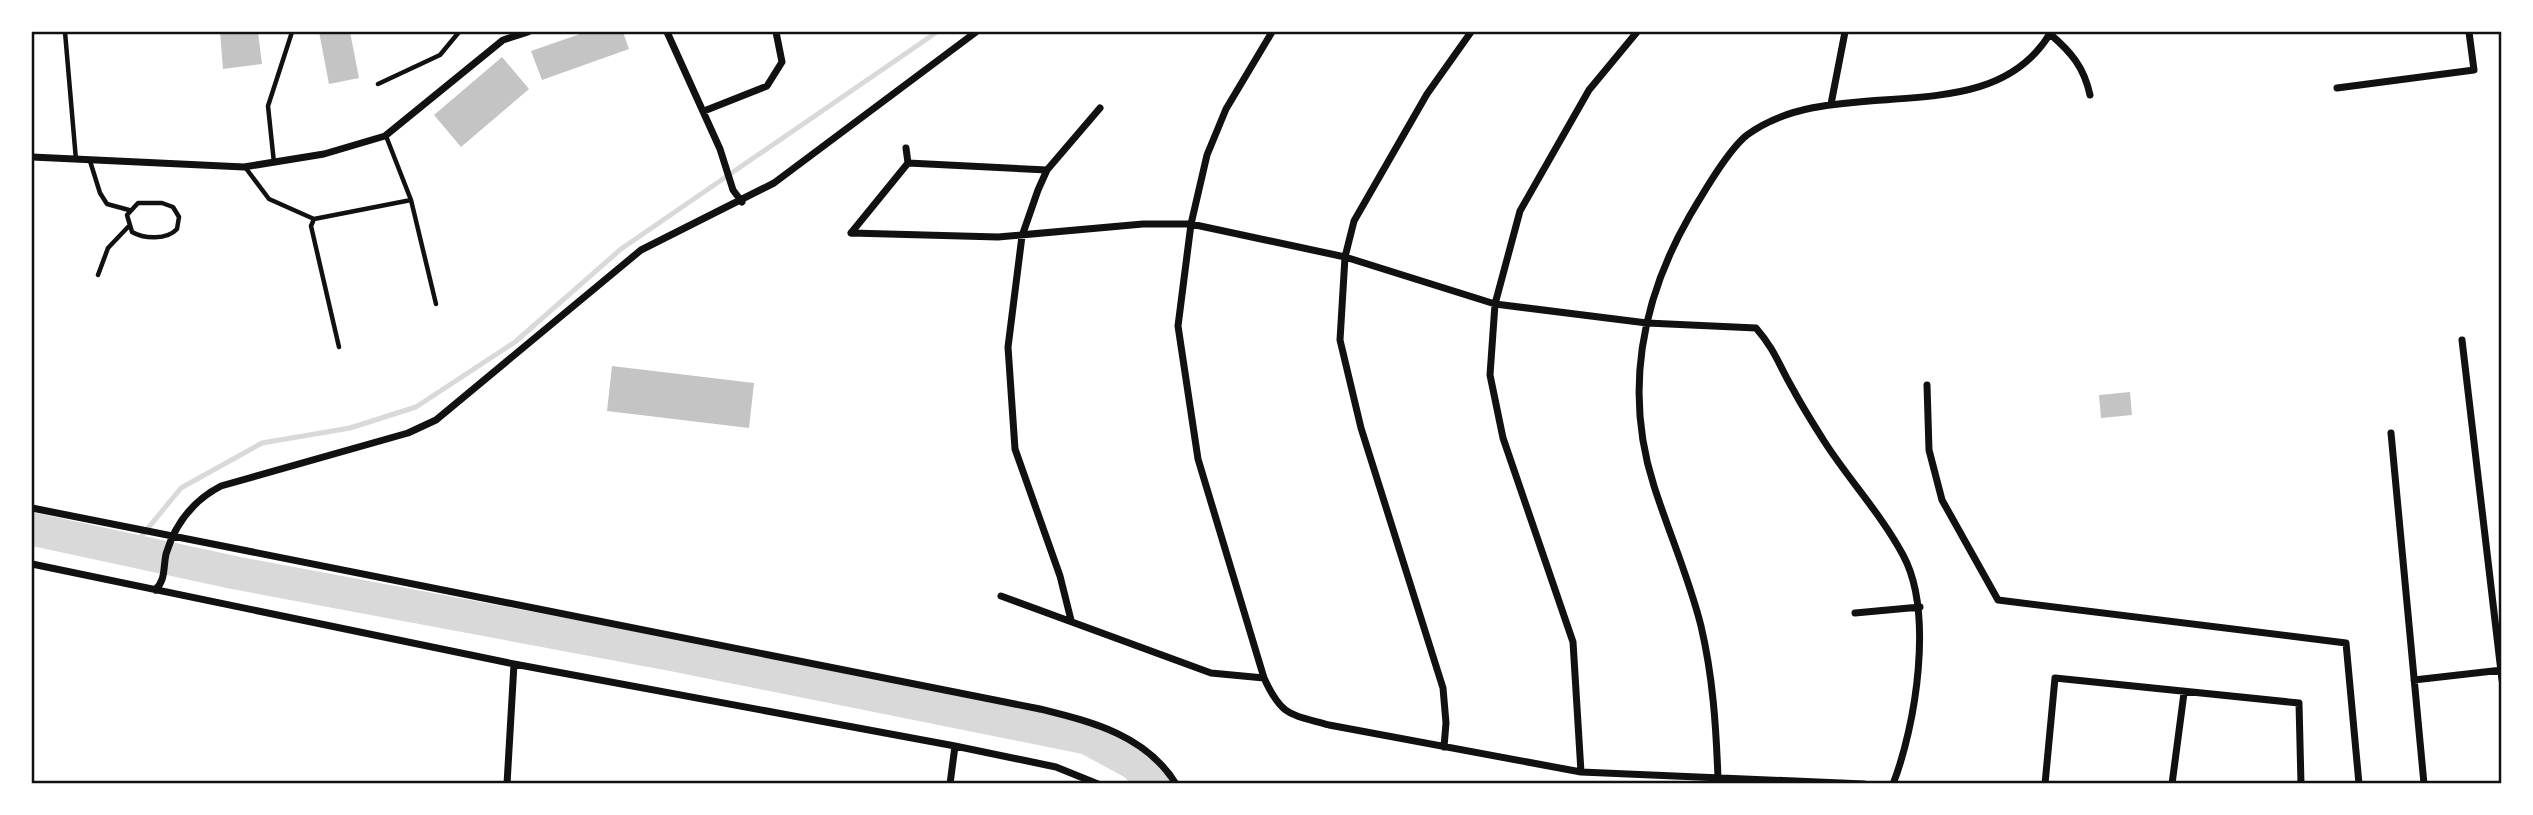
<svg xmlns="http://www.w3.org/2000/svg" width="2533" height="815" viewBox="0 0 2533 815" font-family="Quicksand,sans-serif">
<rect width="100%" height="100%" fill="#fff"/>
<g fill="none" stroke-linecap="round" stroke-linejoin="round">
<path stroke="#d9d9d9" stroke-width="5" d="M130,550l51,-62 81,-45 88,-15 66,-21 99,-65 106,-93 316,-217"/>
<path stroke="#d9d9d9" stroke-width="33" d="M32,529l204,44 438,82 413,83 48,26 18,20"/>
</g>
<path fill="#c4c4c4" d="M220,32h38l4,32 -39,5z
M319,32h31l9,46 -30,6z
M586,32h37l6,17 -87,31 -11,-29z
M502,57l27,32 -68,58 -27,-32z
M612,366l142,17 -5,45 -142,-17z
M2130,392l2,23 -31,3 -2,-23z"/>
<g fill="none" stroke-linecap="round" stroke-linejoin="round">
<path stroke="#111" stroke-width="4.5" d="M65,32l11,128
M378,84l62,-29 19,-23
M386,136l25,64 25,104
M90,161l10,32 7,11 22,6
M274,163l-6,-57 24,-74
M245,167l24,32 45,20
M138,203h24l11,4 6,10 -2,12c-10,11 -33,10 -45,3l-5,-17z
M98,275l10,-27 20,-21
M339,347l-28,-121 3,-7 97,-19"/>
<path stroke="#111" stroke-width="7" d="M667,32l53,117 13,41 9,12
M1272,32l-46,77 -19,46 -16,69 -13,102 20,133 66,219c18,39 26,36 65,47l252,47 283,12
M2050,34c21,18 34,33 40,61
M2337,88l137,-18 -5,-38
M1831,104l14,-72
M704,111l63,-25 15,-24 -6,-30
M906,148l2,15
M32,157l212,10 80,-13 61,-18 118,-96 25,-8
M851,233l147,4 145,-13h48l154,33 150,47 152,19 109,5c20,23 23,38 38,63 9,17 20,34 30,50 25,39 57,73 79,114 31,57 13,170 -10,229
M851,233l57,-70 139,7
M2462,340l40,340
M1927,385l2,65 13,50 56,100 348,43 13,141
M2391,433l33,351
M32,508l1008,201c52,13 106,26 136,75
M32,564l482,100 441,82 101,21 42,17
M155,590c11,-10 8,-22 11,-36 9,-30 28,-54 55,-68l187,-53 28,-13 205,-170 133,-67 202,-151
M1001,596l210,77 53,5
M1855,613l65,-6
M1071,620l-11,-44 -45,-127 -7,-102 14,-111 16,-46 9,-20 53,-62
M2414,680l88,-10
M1444,747l2,-24 -3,-35 -82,-260 -21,-88 5,-83 9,-36 73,-127 44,-62
M1581,772l-8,-130 -70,-204 -13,-63 5,-71 25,-93 69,-121 48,-58
M1718,778c-2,-52 -5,-101 -17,-152 -12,-48 -32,-93 -47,-140 -30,-93 -13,-185 35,-269 13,-22 39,-67 58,-82 89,-66 242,2 304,-103
M507,784l7,-120
M950,784l5,-38
M2045,784l10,-106 244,25 2,81
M2172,784l12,-91"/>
</g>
<rect width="2533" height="815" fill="none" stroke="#ffffff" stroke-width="66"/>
<rect x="33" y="33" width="2467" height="749" fill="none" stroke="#111" stroke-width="2.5"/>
</svg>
